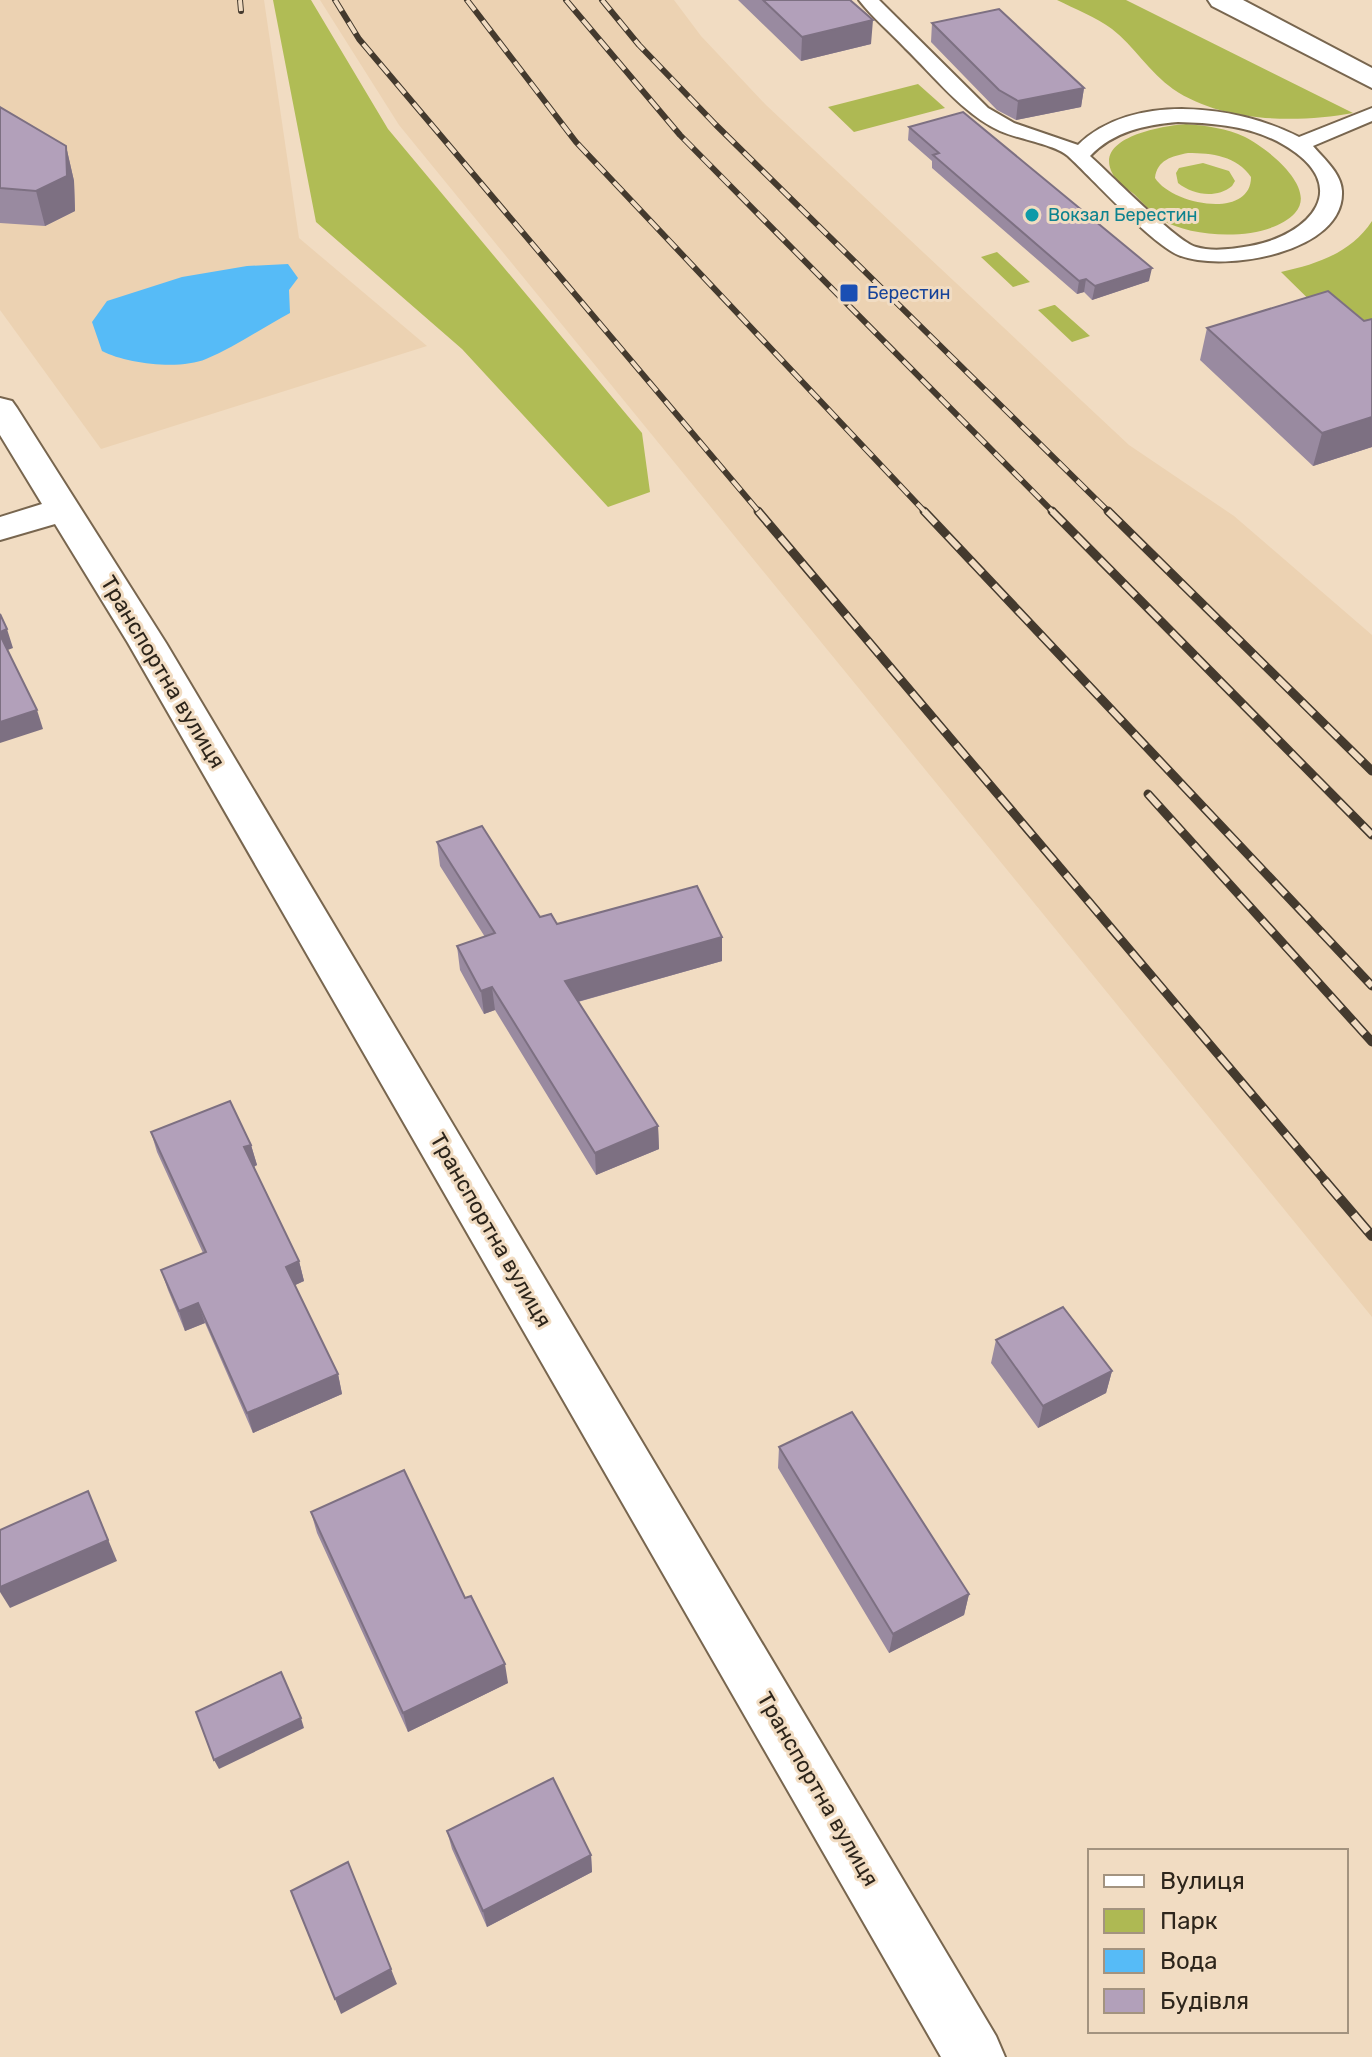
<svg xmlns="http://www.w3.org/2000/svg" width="1372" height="2057" viewBox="0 0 1372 2057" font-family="Rubik,sans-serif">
<rect width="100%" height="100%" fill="#f1dcc2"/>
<path fill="#ecd2b2" d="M0,0h264l35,238 128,108 -326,103 -101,-139z
M320,0h354l27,36 65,69 363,340 105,71 138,119v682l-973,-1192z"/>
<path fill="#aeb953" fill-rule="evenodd" d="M1057,0h69l227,113c-56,10 -130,10 -180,-24 -23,-16 -39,-43 -61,-60 -16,-12 -37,-20 -55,-29z
M918,84l27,24 -91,24 -26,-25z
M1186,124c20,2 41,4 59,13 22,11 73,51 50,76 -27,29 -101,26 -133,7 -10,-6 -19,-17 -27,-25 -6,-5 -14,-10 -19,-16 -30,-41 46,-53 70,-55zM1188,153c24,0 49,3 63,24 0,43 -79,28 -96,1 2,-18 17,-22 33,-25z
M1372,221v122l-36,-17 -55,-54c36,-8 70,-19 91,-51z
M997,252l33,30 -17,5 -32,-30z
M1054,305h1l35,31 -18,6 -34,-32z"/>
<path fill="#b0bc55" d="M273,0h38l77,129 254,304 8,59 -42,15 -146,-158 -146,-127z
M1203,163l26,8 6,10 -3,5c-16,13 -39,9 -54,-3l-2,-10 3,-5z"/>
<path fill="#56bbf7" d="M288,264l10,14 -9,12 1,23c-28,15 -55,34 -84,46 -26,11 -79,5 -104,-8l-10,-29 15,-21 75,-24 65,-11z"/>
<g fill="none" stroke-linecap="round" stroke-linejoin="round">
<defs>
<path id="lane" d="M859,0h20l109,108 26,15 64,22c54,-53 159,-40 221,-8l73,-29v13l-59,25c11,13 28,27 29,45 3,62 -118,81 -161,65 -27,-9 -89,-78 -113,-100 -12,-11 -50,-17 -68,-25 -37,-17 -66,-55 -95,-83 -15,-16 -33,-31 -46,-48zM1178,122c37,1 74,4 106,23 70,41 27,90 -34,101 -16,3 -38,6 -54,1 -19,-5 -87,-74 -106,-91 24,-25 55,-31 88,-34z"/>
<path id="street" d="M1208,0h35l129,68v20l-160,-82z
M0,398l12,3 5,7 149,235 830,1393 9,21h-64l-813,-1414 -73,-119 -55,16v-23l42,-13 -42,-69z"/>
</defs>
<use href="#lane" stroke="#78664f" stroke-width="4"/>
<use href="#street" stroke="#78664f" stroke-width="4"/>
<use href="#lane" fill="#fff" fill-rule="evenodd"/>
<use href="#street" fill="#fff" fill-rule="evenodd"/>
<defs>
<path id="rail-far2" d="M240,0l1,11
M335,0l24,39 401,474
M467,0l109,142 350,371
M566,0l114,135 374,378
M602,0l37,45 77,80 394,388"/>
<path id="rail-far1" d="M758,511l569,672
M924,511l448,475
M1052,511l320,324
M1108,511l264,260
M1148,794l224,248"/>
<path id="rail" d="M1325,1181l47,55"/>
</defs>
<use href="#rail-far2" stroke="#443a2e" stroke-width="6"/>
<use href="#rail-far1" stroke="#443a2e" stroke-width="9"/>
<use href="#rail" stroke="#443a2e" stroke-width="10"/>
<use href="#rail-far2" stroke="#f1dcc2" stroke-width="4" stroke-dasharray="13" stroke-linecap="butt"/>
<use href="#rail-far1" stroke="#f1dcc2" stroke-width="6" stroke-dasharray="17" stroke-linecap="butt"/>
<use href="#rail" stroke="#f1dcc2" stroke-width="7" stroke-dasharray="22" stroke-linecap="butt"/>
</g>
<path fill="#998aa0" d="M738,0h112l21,44 -70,17z
M932,23l152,65 -3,19 -65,13 -19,-10 -66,-68z
M0,107l66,39 8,35 1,30 -30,15 -45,-3z
M909,127l240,154 -57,19 -8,-8 -7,2 -145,-126v-7l-24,-21z
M1372,319v128l-59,19 -113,-106 7,-32 157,-7z
M437,842l103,75 17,7 165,13v24l-144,41 80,124 1,23 -63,26 -101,-165 -11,4 -24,-44 -3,-24 28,-9 -45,-71z
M151,1132l100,13 6,20 -3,2 45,94 5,20 -9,4 43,89 4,20 -89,39 -48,-110 -20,8 -17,-41 -7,-20 42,-17 -46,-101z
M996,1340l116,31 -6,22 -68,35 -47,-65z
M779,1447l190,147 -5,21 -75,38 -111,-185z
M311,1512l154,86 43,85 -100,49 -91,-199z
M447,1831l144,24 1,17 -105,55 -35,-78z"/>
<path fill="#7d7082" d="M873,20l-2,24 -70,17 1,-24z
M1084,88l-3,19 -65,13 2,-19z
M66,146l8,35 1,30 -30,15 -9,-35z
M1152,268l-3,13 -57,19 3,-14z
M1086,279l-2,13 -7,2 2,-13z
M1372,417v30l-59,19 9,-33z
M7,629l6,19 -8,3 -5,-14v-5z
M37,710l6,19 -43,14v-21z
M722,937v24l-156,44 -1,-24z
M492,987l3,23 -11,4 -3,-23z
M658,1126l1,23 -63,26 -1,-22z
M251,1145l6,20 -7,3 -6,-21z
M299,1261l5,20 -13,6 -5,-20z
M198,1303l7,20 -20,8 -6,-20z
M1112,1371l-6,22 -68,35 5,-22z
M338,1374l4,20 -89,39 -6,-20z
M88,1491l29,70 -107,47 -10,-16v-5z
M969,1594l-5,21 -75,38 4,-19z
M505,1664l3,19 -100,49 -5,-19z
M301,1718l3,10 -85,41 -5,-9z
M591,1855l1,17 -105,55 -4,-16z
M391,1969l6,15 -56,30 -6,-15z"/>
<path fill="#b2a0ba" stroke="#7d7082" stroke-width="2" d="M763,0h87l23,20 -71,17z
M999,9l85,79 -66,13 -19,-11 -67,-67z
M0,107l66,39 1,30 -31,15 -36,-3z
M963,112l189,156 -57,18 -9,-7 -7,2 -146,-126 6,-2 -30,-26z
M1328,291l36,30 8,-2v98l-50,16 -115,-105z
M0,614l7,15 -7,3z
M0,635l37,75 -37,12z
M482,826l58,91 11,-3 6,10 140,-38 25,51 -157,44 93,145 -63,27 -103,-166 -11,4 -24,-45 38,-13 -58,-91z
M230,1101l21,44 -7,2 55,114 -13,6 52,107 -91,39 -49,-110 -19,8 -18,-41 45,-18 -55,-120z
M1063,1307l49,64 -69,35 -47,-66z
M852,1412l117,182 -76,40 -114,-187z
M404,1470l61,128 6,-2 34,68 -102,49 -92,-201z
M88,1491l20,49 -108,47v-57z
M281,1672l20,46 -87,42 -18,-48z
M553,1778l38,77 -108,56 -36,-80z
M348,1862l43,107 -56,30 -44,-108z"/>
<circle fill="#0f9aa8" stroke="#f1dcc2" stroke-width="3" cx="1032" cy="215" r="8"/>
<rect fill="#1a4fb4" stroke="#f1dcc2" stroke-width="3" x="839" y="283" width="20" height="20" rx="4"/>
<g text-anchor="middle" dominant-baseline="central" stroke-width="6" stroke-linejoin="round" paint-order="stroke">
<g font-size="18" fill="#0d838f" stroke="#f1dcc2" text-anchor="start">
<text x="1048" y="215">Вокзал Берестин</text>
</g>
<g font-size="18" fill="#164399" stroke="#f1dcc2" text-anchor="start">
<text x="867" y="293">Берестин</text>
</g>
<g font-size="22" fill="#2d251b" stroke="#f1dcc2">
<text transform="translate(163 672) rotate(59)">Транспортна вулиця</text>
<text transform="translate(491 1230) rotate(60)">Транспортна вулиця</text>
<text transform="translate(818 1789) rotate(60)">Транспортна вулиця</text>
</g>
</g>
<rect x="1088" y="1849" width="260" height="184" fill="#f1dcc2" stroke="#a3937f" stroke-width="2"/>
<rect x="1104" y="1875" width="40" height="12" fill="#ffffff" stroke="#a3937f" stroke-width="2"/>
<text x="1160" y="1889" font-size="24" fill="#2d251b">Вулиця</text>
<rect x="1104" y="1909" width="40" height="24" fill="#aeb953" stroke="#a3937f" stroke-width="2"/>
<text x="1160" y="1929" font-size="24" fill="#2d251b">Парк</text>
<rect x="1104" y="1949" width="40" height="24" fill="#56bbf7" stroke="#a3937f" stroke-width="2"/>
<text x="1160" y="1969" font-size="24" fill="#2d251b">Вода</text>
<rect x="1104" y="1989" width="40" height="24" fill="#b2a0ba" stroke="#a3937f" stroke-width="2"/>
<text x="1160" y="2009" font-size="24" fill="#2d251b">Будівля</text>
</svg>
